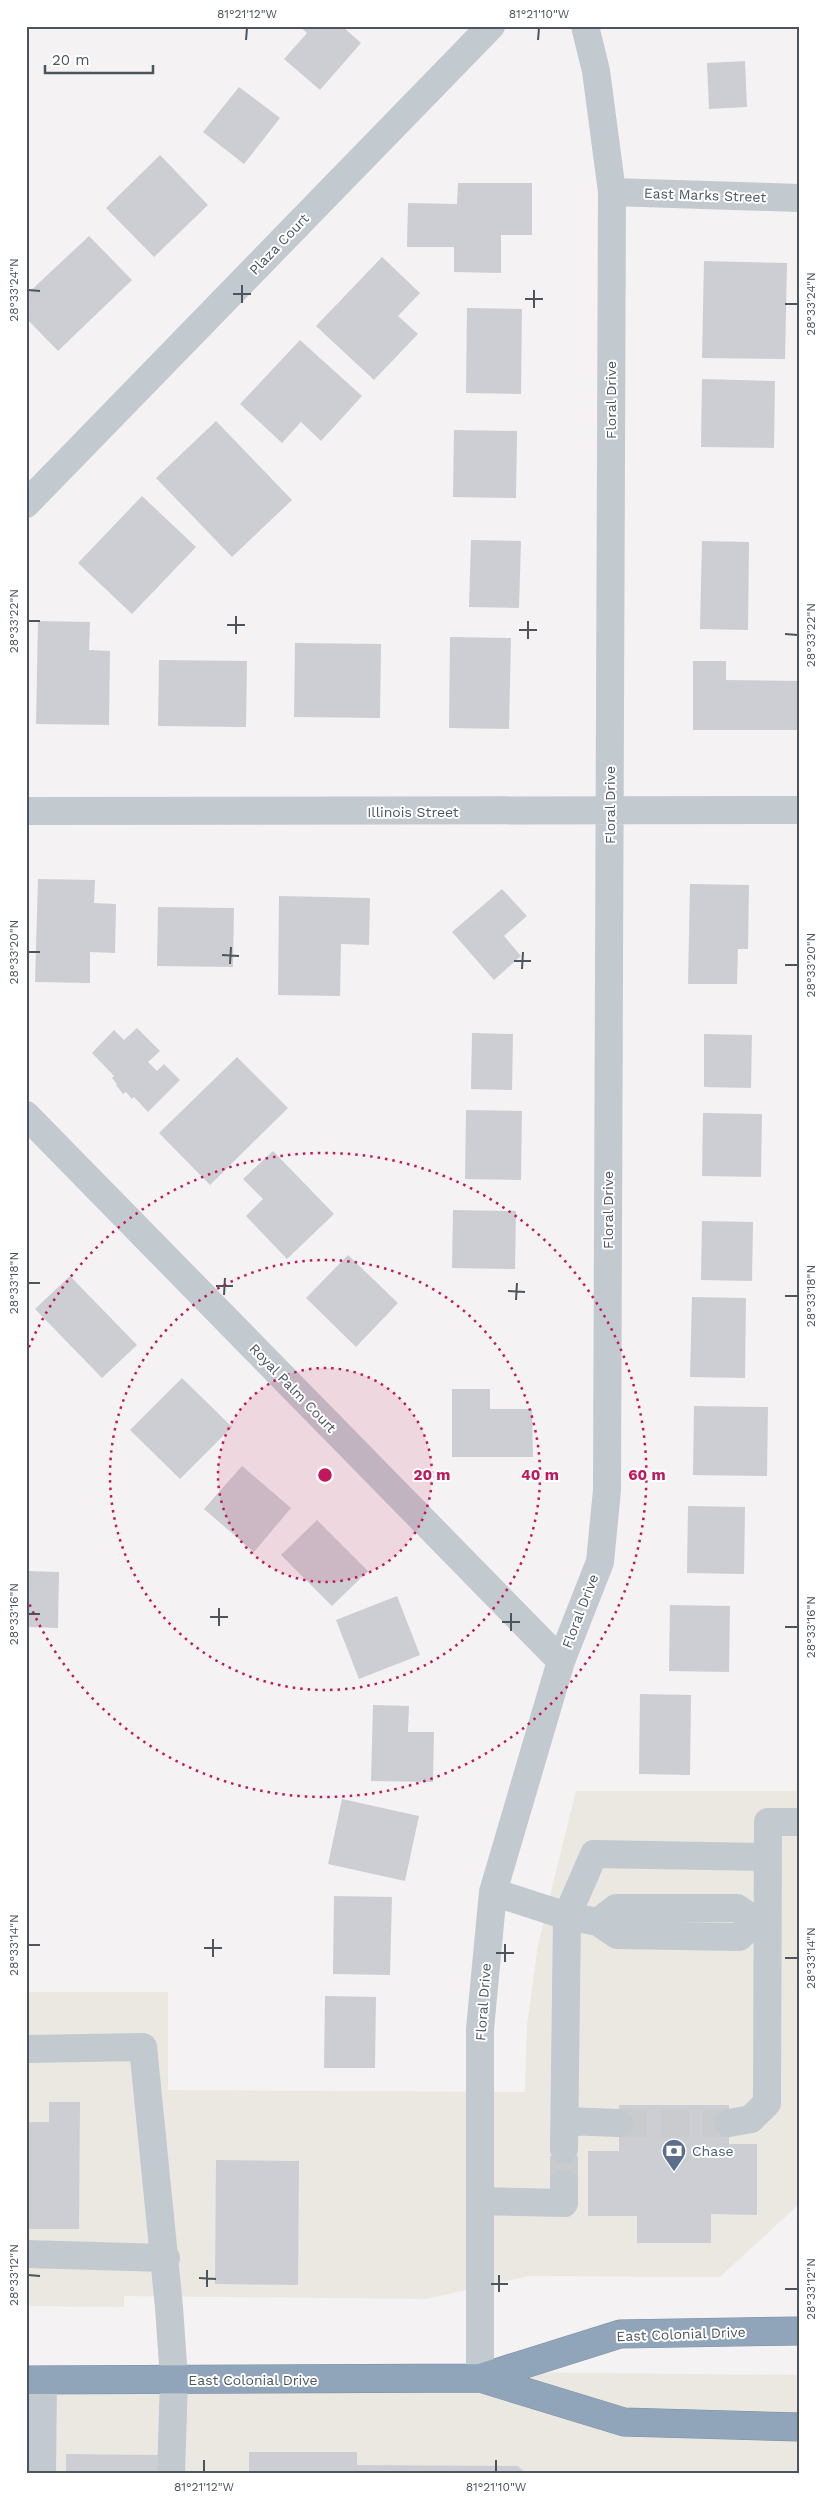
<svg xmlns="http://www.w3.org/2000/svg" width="825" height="2500" viewBox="0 0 825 2500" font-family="'Work Sans',sans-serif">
<rect width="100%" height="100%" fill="#f4f2f2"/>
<path fill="#eae8e0" d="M576,1791h223v413l-79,73 -191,-1 -103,23 -302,-3v11l-98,-1v-314h142v98l357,2 2,-67 11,-80z
M26,2367l773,8v99h-773z"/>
<path fill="#cdced4" d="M299,26h43l19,17 -41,47 -36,-31 23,-26z
M745,61l2,46 -38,2 -2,-46z
M239,87l41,31 -36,46 -41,-32z
M160,155l48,50 -54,52 -48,-49z
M458,183h74v52h-31v38l-47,-1v-25h-47l1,-44 49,1z
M89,236l43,44 -74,71 -32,-33v-23z
M382,257l38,36 -22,23 20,18 -44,46 -58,-54z
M704,261l83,2 -2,96 -83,-1z
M467,308l55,1 -1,85 -55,-1z
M300,340l62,56 -41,45 -20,-19 -19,21 -42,-39z
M702,379l73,2 -1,67 -73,-1z
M216,421l76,79 -60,57 -76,-79z
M454,430l63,1 -1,67 -63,-1z
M142,496l54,51 -64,67 -54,-51z
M471,540l50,1 -2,67 -50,-1z
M702,541l47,1 -1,88 -48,-1z
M38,621l52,1 -1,28 21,1 -1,74 -73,-1z
M450,637l61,1 -2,91 -60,-1z
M295,643l86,1 -1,74 -86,-1z
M159,660l88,1 -1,66 -88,-1z
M693,661h33v19l73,1v49h-106z
M38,879l57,1 -1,23 22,1 -1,49 -25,-1v31l-55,-1z
M690,884l59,1 -1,64h-10l-1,35h-49z
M502,889l25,27 -23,20 17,20 -27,24 -42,-48z
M279,896l91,2 -1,47 -28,-1 -1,52 -62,-1z
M158,907l76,1 -1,59 -76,-1z
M137,1028l23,23 -12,11 9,9 7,-7 16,16 -32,32 -14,-15 -2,2 -6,-7 -3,2 -7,-9 1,-1 -5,-6 2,-2 -22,-23 22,-23 10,10z
M472,1033l41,1 -1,56 -41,-1z
M704,1034l48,1 -1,53 -47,-1z
M237,1057l51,51 -78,77 -51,-52z
M466,1110l56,1 -1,69 -56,-1z
M703,1113l59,1 -1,63 -59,-1z
M273,1151l61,63 -47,45 -41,-43 17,-17 -20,-20z
M453,1210l63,1 -1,58 -63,-1z
M702,1221l51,1 -1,59 -51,-1z
M348,1255l50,48 -42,44 -50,-49z
M70,1276l67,69 -35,33 -67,-69z
M692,1297l54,1 -1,80 -55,-1z
M182,1378l50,49 -52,52 -50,-49z
M452,1389h38v20h42l1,48h-81z
M694,1406l74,1 -1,69 -74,-1z
M242,1466l49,42 -37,44 -50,-43z
M688,1506l57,1 -1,67 -57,-1z
M317,1520l51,51 -36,35 -51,-51z
M26,1571l33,1 -1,56 -32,-1z
M397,1596l23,59 -61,24 -23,-59z
M670,1605l60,1 -1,66 -60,-1z
M640,1694l51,1 -1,80 -51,-1z
M373,1705l36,1 -1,26h26l-1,50 -62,-1z
M342,1799l77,17 -14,65 -77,-17z
M334,1896l58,1 -2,78 -57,-1z
M325,1996l51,1 -1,71h-51z
M49,2102h31l-1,127h-53v-107h23z
M619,2105h110v39h28v71l-46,-1v29h-74v-27h-49v-65h31z
M216,2160l83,1 -1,124 -83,-1z
M249,2452h108v13l161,1 8,8h-277z
M66,2454l92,1 -1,19h-91z"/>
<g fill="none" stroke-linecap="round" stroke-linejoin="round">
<path stroke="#cacbcd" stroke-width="28" stroke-dasharray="28 14" stroke-linecap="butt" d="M619,2123h110
M564,2184v-35"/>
<defs>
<path id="highway" d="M480,2378l144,44 175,5
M26,2380l454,-2 140,-44 179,-3"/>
</defs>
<use href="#highway" stroke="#7b90a6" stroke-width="29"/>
<path stroke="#c2c9cf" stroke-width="28" d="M612,192l187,6
M26,504l465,-478
M26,811l773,-1
M26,1115l535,546
M493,1892l74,24 -3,233
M756,1921l-17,16 -122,-2 -19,-13 -31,-6 27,-62 173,3
M598,1922l18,-14h121l19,13h11
M26,2049l117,-2 26,260 5,72 -3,95
M565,2121l54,2
M729,2123l22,-4 16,-16 1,-281h31
M480,2201l84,2v-19
M26,2254l140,4
M480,2378v-349l13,-137 68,-231 39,-99 7,-72 5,-1298 -16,-121 -11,-45
M42,2474l1,-94"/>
<use href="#highway" stroke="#90a4ba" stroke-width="28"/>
</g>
<path fill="none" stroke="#4c555e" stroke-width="2" d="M246,40l1,-12M538,40l1,-12M28,290l12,1M233,294h18M525,299h18M242,303v-18M785,304h13M534,308v-18M28,621h12M227,625h18M519,630h18M236,634v-18M785,634l13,1M528,639v-18M28,952h12M222,955l17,1M514,961h17M230,964l1,-17M785,965h13M522,969l1,-17M28,1283h12M216,1286h17M508,1291l17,1M224,1295l1,-17M785,1296h13M516,1300l1,-17M28,1614h12M210,1617h18M502,1622h18M219,1626v-18M785,1627h13M511,1631v-18M28,1945h12M204,1948h18M496,1953h18M213,1957v-18M785,1958h13M505,1962v-18M28,2275l12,1M199,2278l17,1M491,2284h17M207,2287v-17M785,2289h13M499,2292v-17M204,2472v-12M496,2472v-12"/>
<circle cx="325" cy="1475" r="107" fill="#c2185b" fill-opacity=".12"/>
<g fill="none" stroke="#c2185b" stroke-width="2.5" stroke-dasharray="2.5 5">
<circle cx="325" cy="1475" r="107"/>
<circle cx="325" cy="1475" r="215"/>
<path d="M26 1354A322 322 0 1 1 26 1596"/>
</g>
<defs>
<symbol id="bank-pin" viewBox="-11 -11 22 30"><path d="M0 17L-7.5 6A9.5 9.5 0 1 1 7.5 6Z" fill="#5c6f8a" stroke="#fff"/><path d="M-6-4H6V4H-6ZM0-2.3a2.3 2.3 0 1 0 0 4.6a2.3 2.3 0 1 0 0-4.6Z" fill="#fff"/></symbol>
</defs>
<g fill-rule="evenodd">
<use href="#bank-pin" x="660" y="2137" width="28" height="38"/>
</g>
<g text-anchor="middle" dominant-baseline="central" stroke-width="4" stroke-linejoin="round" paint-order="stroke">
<g font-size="14" fill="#4c555e" stroke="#fff">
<text transform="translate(705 195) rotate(2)">East Marks Street</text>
<text transform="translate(279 244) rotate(-46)">Plaza Court</text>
<text transform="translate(611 400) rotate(-90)">Floral Drive</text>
<text transform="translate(610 805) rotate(-90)">Floral Drive</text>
<text x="413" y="812">Illinois Street</text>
<text transform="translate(608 1210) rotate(-90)">Floral Drive</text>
<text transform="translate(293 1388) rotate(46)">Royal Palm Court</text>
<text transform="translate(580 1611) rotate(-69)">Floral Drive</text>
<text transform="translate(483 2002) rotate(-86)">Floral Drive</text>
<text transform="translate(681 2334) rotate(-2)">East Colonial Drive</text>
<text x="253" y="2380">East Colonial Drive</text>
</g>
<g font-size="14" fill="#4e5e75" stroke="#fff" text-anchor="start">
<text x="692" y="2151">Chase</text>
</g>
</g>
<circle cx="325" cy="1475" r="8" fill="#c2185b" stroke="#fff" stroke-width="2.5"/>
<g font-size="15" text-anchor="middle" font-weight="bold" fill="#c2185b" stroke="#fff" stroke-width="4" stroke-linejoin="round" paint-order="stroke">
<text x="432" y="1480">20 m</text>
<text x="540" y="1480">40 m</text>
<text x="647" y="1480">60 m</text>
</g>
<rect width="825" height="2500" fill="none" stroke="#ffffff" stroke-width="55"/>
<path d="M45 65v8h108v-8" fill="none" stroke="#4c555e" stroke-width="2.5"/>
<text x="52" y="65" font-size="15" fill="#4c555e" stroke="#ffffff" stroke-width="4" paint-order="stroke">20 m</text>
<rect x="28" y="28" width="770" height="2444" fill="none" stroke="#4c555e" stroke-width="2"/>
<g font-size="12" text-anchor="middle" fill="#4c555e">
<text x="247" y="18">81°21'12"W</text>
<text x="539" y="18">81°21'10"W</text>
<text transform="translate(14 290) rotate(-90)" y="4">28°33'24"N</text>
<text transform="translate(811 304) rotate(-90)" y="4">28°33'24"N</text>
<text transform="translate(14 621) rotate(-90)" y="4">28°33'22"N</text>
<text transform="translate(811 635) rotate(-90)" y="4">28°33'22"N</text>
<text transform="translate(14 952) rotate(-90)" y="4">28°33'20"N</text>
<text transform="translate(811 965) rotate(-90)" y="4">28°33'20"N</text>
<text transform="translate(14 1283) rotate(-90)" y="4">28°33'18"N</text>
<text transform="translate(811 1296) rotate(-90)" y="4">28°33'18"N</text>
<text transform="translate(14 1614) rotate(-90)" y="4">28°33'16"N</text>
<text transform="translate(811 1627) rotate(-90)" y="4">28°33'16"N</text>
<text transform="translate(14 1945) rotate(-90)" y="4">28°33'14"N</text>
<text transform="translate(811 1958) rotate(-90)" y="4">28°33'14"N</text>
<text transform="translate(14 2275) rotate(-90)" y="4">28°33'12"N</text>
<text transform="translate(811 2289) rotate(-90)" y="4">28°33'12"N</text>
<text x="204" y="2491">81°21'12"W</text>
<text x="496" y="2491">81°21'10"W</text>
</g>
</svg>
